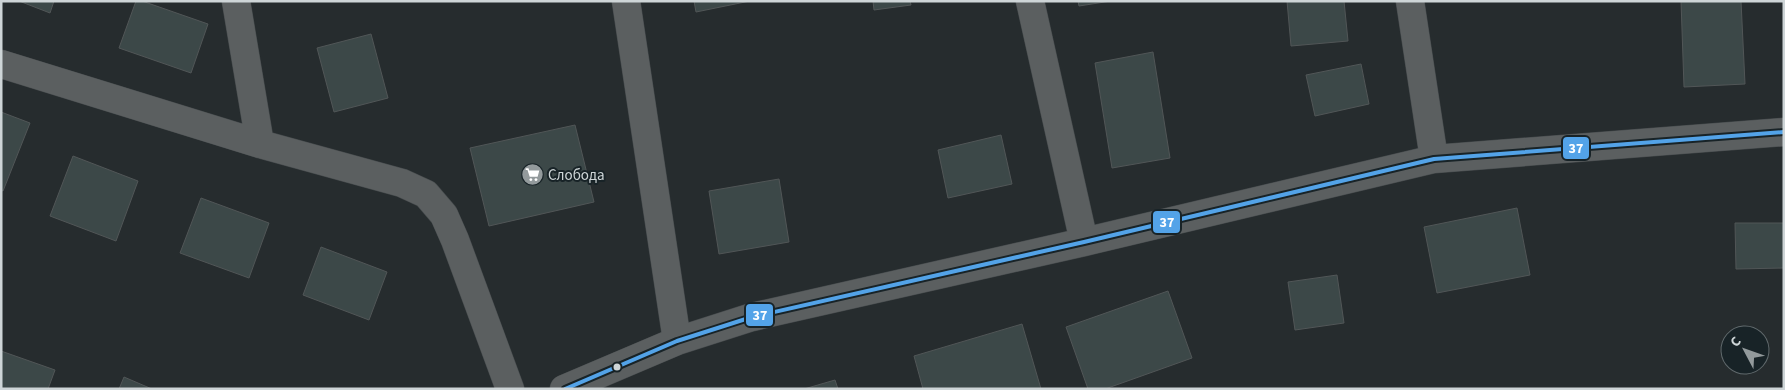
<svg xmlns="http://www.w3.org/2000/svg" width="1785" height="390" viewBox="0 0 1785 390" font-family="'Source Sans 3',sans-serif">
<rect width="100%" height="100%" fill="#262c2e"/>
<path fill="#3c4848" stroke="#515657" d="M19,1h35l-4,12z
M136,1h6l66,23 -17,49 -72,-25z
M694,1h56l-54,11z
M873,1h37l1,4 -37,5z
M1078,1h33l-32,5z
M1287,1h57l4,40 -57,5z
M1681,1h60l4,83 -61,3z
M371,34l17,64 -54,14 -17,-64z
M1153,52l17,106 -58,10 -17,-105z
M1361,64l8,40 -54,12 -9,-41z
M1,112l29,11 -27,68 -2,-1z
M575,125l19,77 -105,24 -19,-78z
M1001,135l11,49 -64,14 -10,-48z
M73,156l65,25 -22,60 -66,-25z
M779,179l10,63 -70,12 -10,-63z
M201,198l68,25 -20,55 -69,-25z
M1517,208l13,67 -93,18 -13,-66z
M1735,223h49v45l-48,1z
M321,247l66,25 -18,48 -66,-25z
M1337,275l7,48 -49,7 -7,-48z
M1168,291l24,67 -87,31h-17l-22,-62z
M1022,324l19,65h-118l-9,-33z
M1,351l54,19 -7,19h-47z
M124,377l28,12h-33z
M835,380l3,9h-34z"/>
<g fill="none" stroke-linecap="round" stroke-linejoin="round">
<defs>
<path id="minor" d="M236,1l24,143
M626,1l51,340
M1030,1l54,241
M1410,1l24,158
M1,64l259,80 142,39 24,11 18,21 11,25 55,149
M564,389l113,-48 75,-24 332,-75 350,-83 350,-27"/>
</defs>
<use href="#minor" stroke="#454a4c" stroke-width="29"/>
<use href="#minor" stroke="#5b5f60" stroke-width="28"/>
<defs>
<path id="bus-1" d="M565,389l112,-48 75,-24 332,-75 350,-83 350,-27"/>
</defs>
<use href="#bus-1" stroke="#182327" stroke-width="8"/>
<use href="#bus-1" stroke="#53a3e8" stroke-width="4"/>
</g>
<defs>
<symbol id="supermarket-disc" viewBox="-11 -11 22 22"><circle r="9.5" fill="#939a9c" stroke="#182327"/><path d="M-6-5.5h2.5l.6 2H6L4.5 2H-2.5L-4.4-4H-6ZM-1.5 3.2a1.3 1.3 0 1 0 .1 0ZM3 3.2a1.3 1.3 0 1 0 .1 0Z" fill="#fff"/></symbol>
</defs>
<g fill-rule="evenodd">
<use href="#supermarket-disc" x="520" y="162" width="25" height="25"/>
</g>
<circle fill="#ced5d7" stroke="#182327" stroke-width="2" cx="617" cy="367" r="4.5"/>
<g text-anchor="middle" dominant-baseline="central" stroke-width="4" stroke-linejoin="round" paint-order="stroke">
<g font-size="15" fill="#ced5d7" stroke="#182327" text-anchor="start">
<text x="548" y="175">Слобода</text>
</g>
</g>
<g stroke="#182327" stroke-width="2">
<rect x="1562" y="136" width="28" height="24" rx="5" fill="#53a3e8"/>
<rect x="1152" y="210" width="29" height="24" rx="5" fill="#53a3e8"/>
<rect x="745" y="303" width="29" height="24" rx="5" fill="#53a3e8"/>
</g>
<g font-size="14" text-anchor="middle" font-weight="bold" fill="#fff">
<text x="1576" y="153">37</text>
<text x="1167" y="227">37</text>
<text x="760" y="320">37</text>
</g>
<rect width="1785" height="390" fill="none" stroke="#ced5d7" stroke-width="5"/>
<g transform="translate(1745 350) rotate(311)"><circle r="24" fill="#182327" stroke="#616a6d"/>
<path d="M0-4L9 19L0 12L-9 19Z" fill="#939a9c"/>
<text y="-8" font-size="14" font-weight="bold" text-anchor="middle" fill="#ced5d7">С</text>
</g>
</svg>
